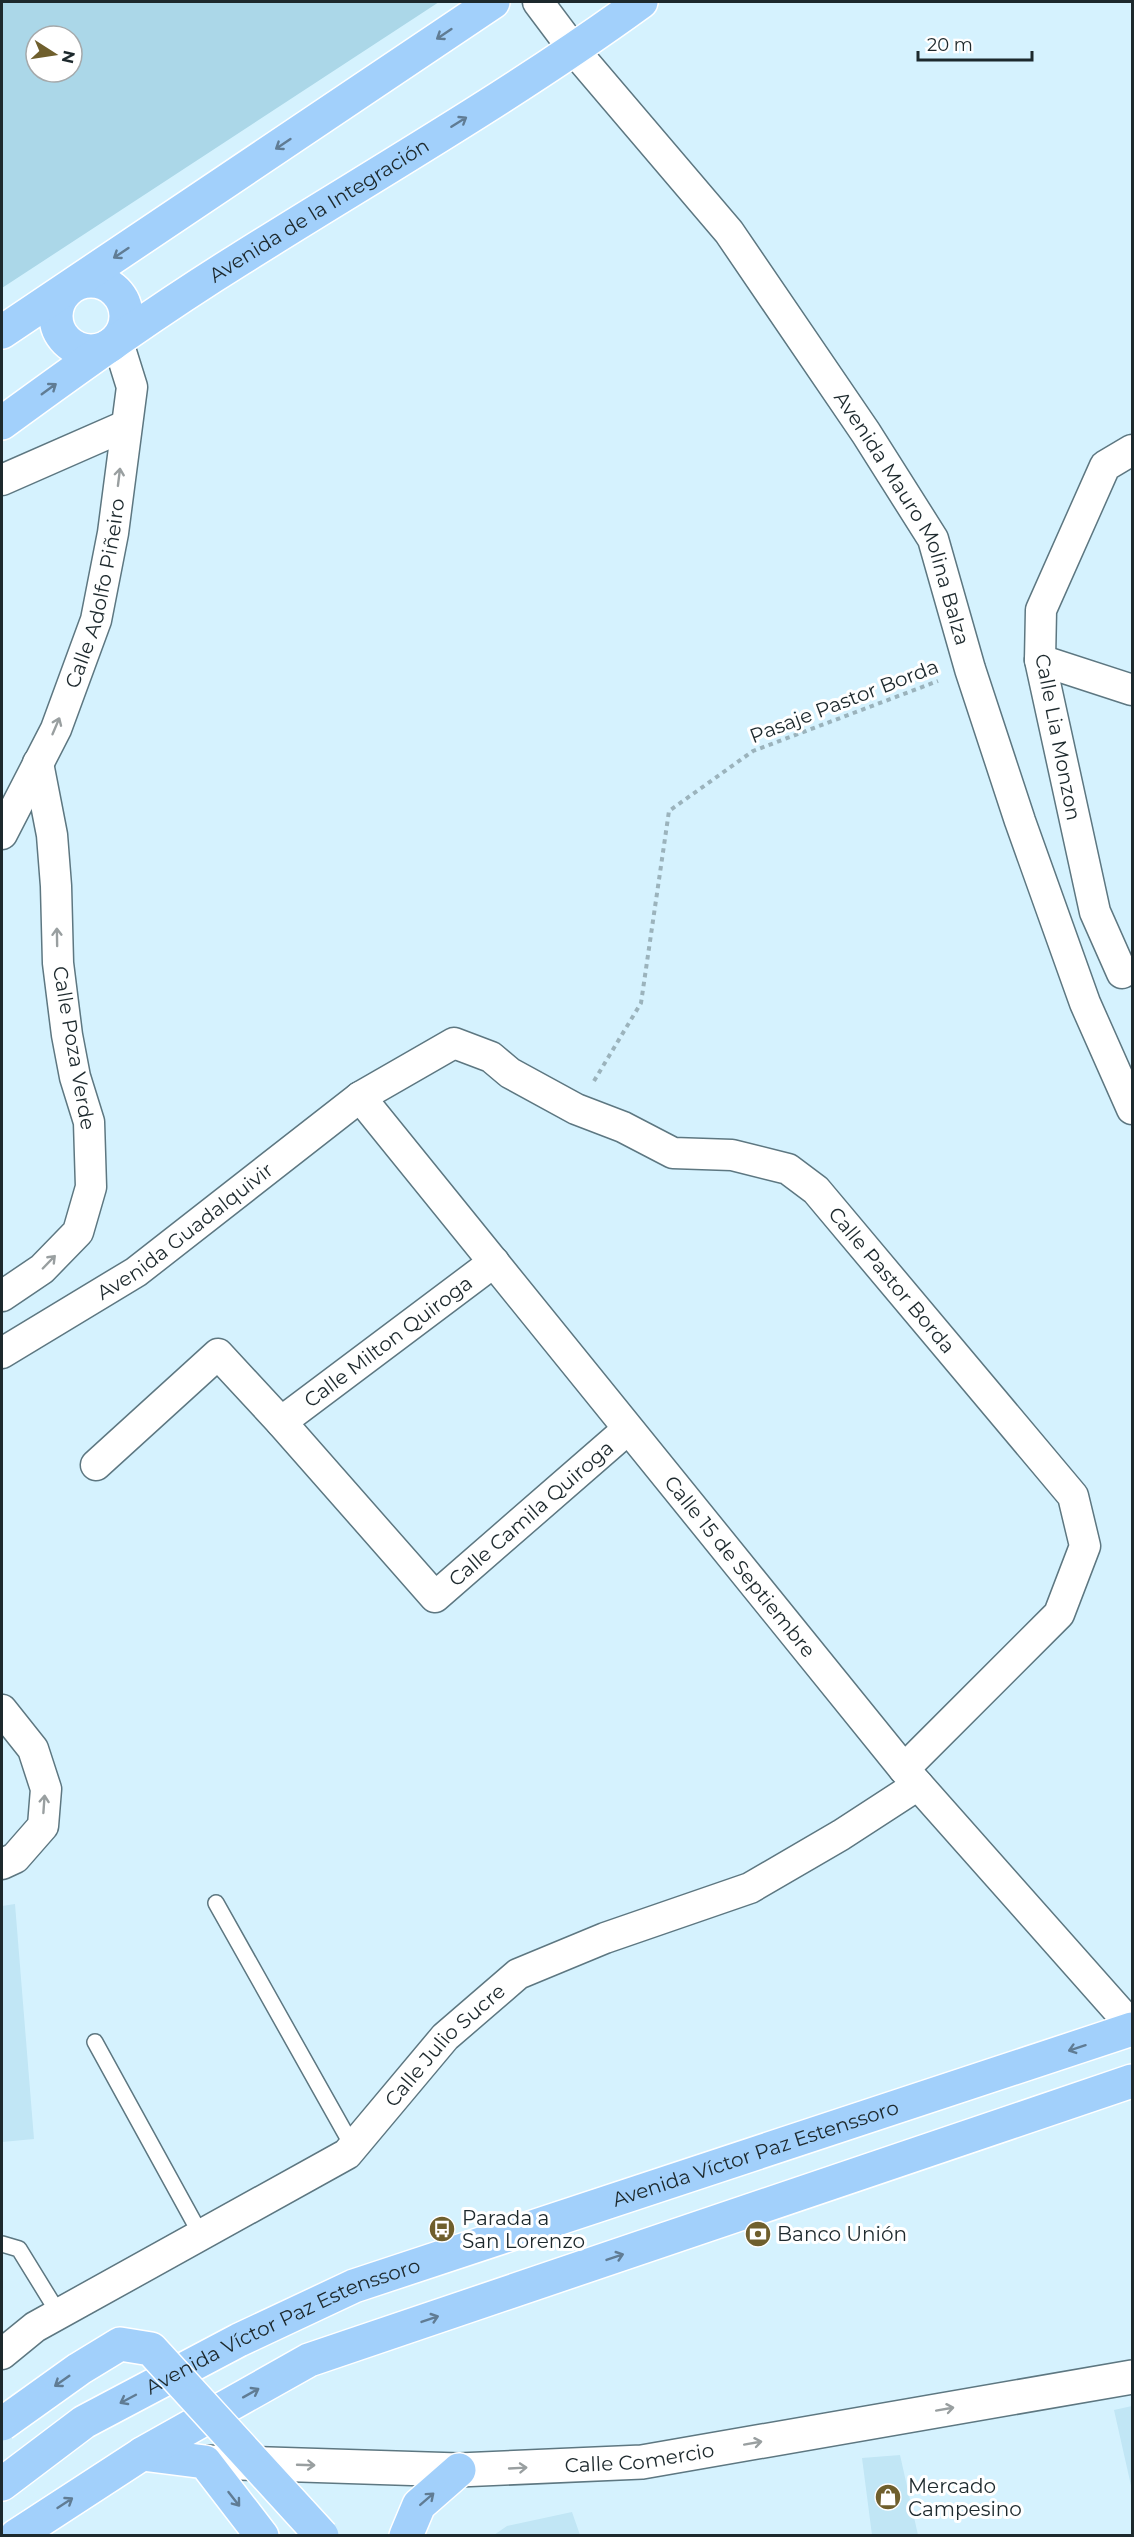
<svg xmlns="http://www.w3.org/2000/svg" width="1134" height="2537" viewBox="0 0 1134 2537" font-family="Montserrat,sans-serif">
<rect width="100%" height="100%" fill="#d5f2fe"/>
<path fill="#c1e6f5" d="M15,1904l19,235 -32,3v-236z
M1132,2406v84l-18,-80z
M900,2455l18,80h-46l-10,-77z
M572,2512l8,23h-86l13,-9z"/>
<path fill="#abd7e8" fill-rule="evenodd" d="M2,2h437l-437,286zM36,36h36v36h-36z"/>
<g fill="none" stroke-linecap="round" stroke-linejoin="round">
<defs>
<path id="service" d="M216,1903l137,244
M95,2042l106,193
M2,2244l17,5 40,65"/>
<g id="minor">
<path id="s1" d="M538,2l36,48 155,182 137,201 67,106 37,130 50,152 65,182 47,106"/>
<path d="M2,480l123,-54"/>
<path d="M1040,660l92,30"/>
<path id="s2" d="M2,834l54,-105 40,-109 17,-87 19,-146 -15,-48"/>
<path d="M1122,973l-27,-61 -55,-252 1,-50 64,-144 27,-16"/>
<path id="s3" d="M360,1097l544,672 228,257"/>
<path d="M2,1296l40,-27 36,-37 13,-45 -2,-65 -14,-45 -8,-42 -9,-72 -2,-77 -4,-51 -14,-72"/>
<path id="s4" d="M2,1353l134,-81 224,-175 94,-54 37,14 19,16 66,36 47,18 50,26 59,2 56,14 28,21 257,306 12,50 -26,68 -155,155"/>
<path id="s5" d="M281,1422l213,-160"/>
<path id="s6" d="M96,1465l122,-111 63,68 154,175 193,-168"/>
<path d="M2,1710l31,39 13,40 -3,37 -28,32 -13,6"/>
<path id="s7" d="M2,2354l33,-27 312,-173 98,-117 73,-63 87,-36 145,-50 91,-53 77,-50"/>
</g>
<g id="tertiary">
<path id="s8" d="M205,2462l254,8 183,-8 490,-85"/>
</g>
<g id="primary">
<circle cx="91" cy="316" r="35"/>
<path d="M2,332l491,-330"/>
<path id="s9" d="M2,423c78,-57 156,-113 238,-164 135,-85 273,-164 401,-257"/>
<path d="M142,2454l63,8 57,74"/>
<path id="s10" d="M2,2484l82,-62 155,-82 115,-54 778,-257"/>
<path d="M16,2536l126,-82 167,-94 823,-279"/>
<path d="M406,2536l13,-31 40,-35"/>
</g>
</defs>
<use href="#service" stroke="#5d7781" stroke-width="18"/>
<use href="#minor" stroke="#5d7781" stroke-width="33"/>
<use href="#tertiary" stroke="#5d7781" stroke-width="36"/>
<use href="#primary" stroke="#fff" stroke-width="36"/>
<path stroke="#9bb3bc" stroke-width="4" stroke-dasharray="4.5 4.5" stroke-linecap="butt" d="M594,1081l47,-78 28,-192 84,-60 185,-70"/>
<use href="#service" stroke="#fff" stroke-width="15"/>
<use href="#minor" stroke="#fff" stroke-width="30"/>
<use href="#tertiary" stroke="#fff" stroke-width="33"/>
<use href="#primary" stroke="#a2d0fb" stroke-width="33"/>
<defs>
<path id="primary-bridge" d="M2,2424l77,-55 41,-25 31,5 171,187"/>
</defs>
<use href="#primary-bridge" stroke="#fff" stroke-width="36" stroke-linecap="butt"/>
<use href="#primary-bridge" stroke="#a2d0fb" stroke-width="33"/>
</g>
<defs><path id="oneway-shaft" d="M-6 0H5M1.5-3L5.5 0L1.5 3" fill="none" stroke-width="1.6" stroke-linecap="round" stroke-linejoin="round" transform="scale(1.5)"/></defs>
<g stroke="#607c94">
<use href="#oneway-shaft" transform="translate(444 34) rotate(146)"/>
<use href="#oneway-shaft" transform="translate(459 122) rotate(-32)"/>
<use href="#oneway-shaft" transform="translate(283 144) rotate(146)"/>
<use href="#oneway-shaft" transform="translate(121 253) rotate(146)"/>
<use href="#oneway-shaft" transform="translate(49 389) rotate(-36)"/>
<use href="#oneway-shaft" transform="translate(1077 2048) rotate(162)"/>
<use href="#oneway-shaft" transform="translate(615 2257) rotate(-19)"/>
<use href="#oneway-shaft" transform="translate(430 2319) rotate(-19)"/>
<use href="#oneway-shaft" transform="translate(62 2381) rotate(145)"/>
<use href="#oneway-shaft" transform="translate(251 2393) rotate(-29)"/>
<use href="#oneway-shaft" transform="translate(128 2399) rotate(152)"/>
<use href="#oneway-shaft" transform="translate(234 2499) rotate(52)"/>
<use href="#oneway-shaft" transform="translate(427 2499) rotate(-41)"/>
<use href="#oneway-shaft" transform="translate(65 2503) rotate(-33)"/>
</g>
<g stroke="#999fa0">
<use href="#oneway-shaft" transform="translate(119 477) rotate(-83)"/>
<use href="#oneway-shaft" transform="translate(56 726) rotate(-67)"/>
<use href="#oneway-shaft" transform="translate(57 937) rotate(-91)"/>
<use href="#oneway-shaft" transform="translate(49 1262) rotate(-46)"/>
<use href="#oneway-shaft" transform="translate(44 1804) rotate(-86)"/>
<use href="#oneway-shaft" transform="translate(945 2409) rotate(-10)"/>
<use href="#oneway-shaft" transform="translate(753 2443) rotate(-10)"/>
<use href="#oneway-shaft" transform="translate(306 2465) rotate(2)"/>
<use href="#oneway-shaft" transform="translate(518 2468) rotate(-3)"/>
</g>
<defs>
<symbol id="bus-disc" viewBox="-11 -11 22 22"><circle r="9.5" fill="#6f5f2d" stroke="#fff"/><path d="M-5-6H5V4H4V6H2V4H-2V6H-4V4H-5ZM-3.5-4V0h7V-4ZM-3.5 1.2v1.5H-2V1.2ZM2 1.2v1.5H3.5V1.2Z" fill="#fff"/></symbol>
<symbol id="bank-disc" viewBox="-11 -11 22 22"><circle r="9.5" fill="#6f5f2d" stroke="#fff"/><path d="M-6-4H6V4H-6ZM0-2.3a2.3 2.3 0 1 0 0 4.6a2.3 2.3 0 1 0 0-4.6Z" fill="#fff"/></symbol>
<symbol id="shop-disc" viewBox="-11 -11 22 22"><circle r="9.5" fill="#6f5f2d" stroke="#fff"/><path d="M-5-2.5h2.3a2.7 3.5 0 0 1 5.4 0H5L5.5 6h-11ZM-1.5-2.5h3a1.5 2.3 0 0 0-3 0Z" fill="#fff"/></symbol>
</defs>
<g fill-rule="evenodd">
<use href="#bus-disc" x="427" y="2214" width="30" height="30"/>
<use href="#bank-disc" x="743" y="2219" width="30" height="30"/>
<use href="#shop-disc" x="873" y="2482" width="30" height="30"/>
</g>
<g text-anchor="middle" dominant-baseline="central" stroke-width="6" stroke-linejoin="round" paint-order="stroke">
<g font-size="20" fill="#1d292d" stroke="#fff">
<text stroke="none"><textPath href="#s9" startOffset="382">Avenida de la Integración</textPath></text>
<text stroke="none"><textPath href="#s1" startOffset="636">Avenida Mauro Molina Balza</textPath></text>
<text stroke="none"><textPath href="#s2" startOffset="260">Calle Adolfo Piñeiro</textPath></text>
<text transform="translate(844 701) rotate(-21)">Pasaje Pastor Borda</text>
<text transform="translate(1058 737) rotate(79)">Calle Lia Monzon</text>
<text transform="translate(74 1048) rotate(80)">Calle Poza Verde</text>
<text stroke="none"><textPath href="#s4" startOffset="220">Avenida Guadalquivir</textPath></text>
<text stroke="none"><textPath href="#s4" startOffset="1065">Calle Pastor Borda</textPath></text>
<text stroke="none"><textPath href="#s5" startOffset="134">Calle Milton Quiroga</textPath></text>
<text stroke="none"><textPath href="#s6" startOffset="618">Calle Camila Quiroga</textPath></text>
<text stroke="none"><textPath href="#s3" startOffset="604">Calle 15 de Septiembre</textPath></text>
<text stroke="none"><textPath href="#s7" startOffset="546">Calle Julio Sucre</textPath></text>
<text stroke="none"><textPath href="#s10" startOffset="828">Avenida Víctor Paz Estenssoro</textPath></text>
<text stroke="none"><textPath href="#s10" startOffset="324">Avenida Víctor Paz Estenssoro</textPath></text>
<text stroke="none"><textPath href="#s8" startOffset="435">Calle Comercio</textPath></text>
</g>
<g font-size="20" fill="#1d292d" stroke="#fff" text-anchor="start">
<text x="462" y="2218">Parada a<tspan x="462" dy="23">San Lorenzo</tspan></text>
<text x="777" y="2234">Banco Unión</text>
<text x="908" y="2486">Mercado<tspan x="908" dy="23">Campesino</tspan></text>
</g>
</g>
<rect width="1134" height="2537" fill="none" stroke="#1d292d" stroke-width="6"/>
<g transform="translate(54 54) rotate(102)"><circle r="28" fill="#ffffff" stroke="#a5a9ab" stroke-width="1.5"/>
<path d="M0-4.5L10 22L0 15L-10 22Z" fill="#6f5f2d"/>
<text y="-9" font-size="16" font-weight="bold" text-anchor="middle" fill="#1d292d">N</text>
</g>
<path d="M918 51v9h114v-9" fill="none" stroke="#1d292d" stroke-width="3"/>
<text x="927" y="51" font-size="18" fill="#1d292d" stroke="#ffffff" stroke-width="4.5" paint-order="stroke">20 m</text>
</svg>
